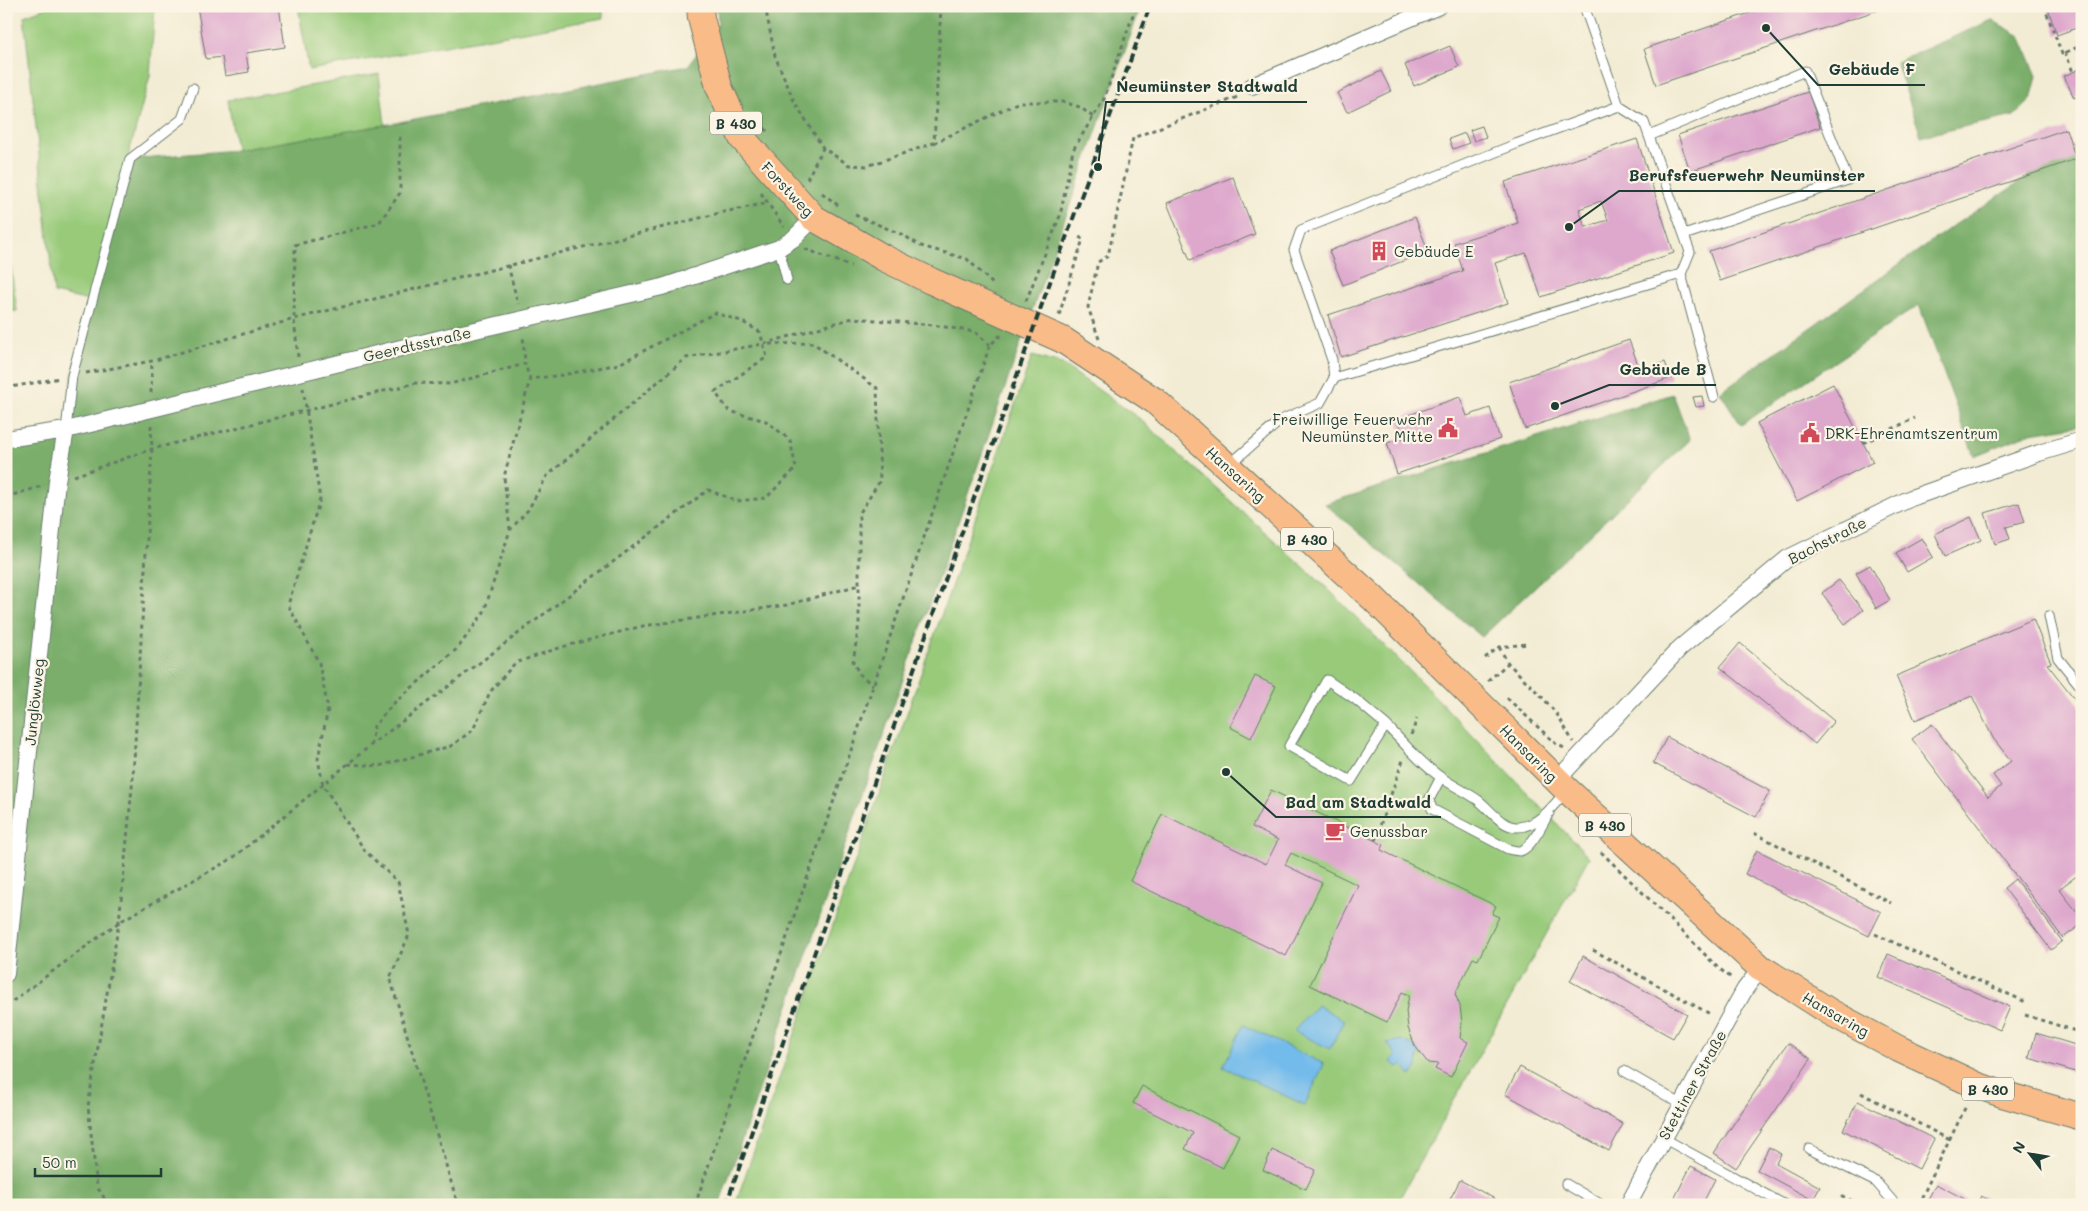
<svg xmlns="http://www.w3.org/2000/svg" width="2088" height="1211" viewBox="0 0 2088 1211" font-family="Mali,sans-serif">
<rect width="100%" height="100%" fill="#fcf5e5"/>
<filter id="ink" filterUnits="userSpaceOnUse"><feTurbulence type="fractalNoise" baseFrequency=".02" numOctaves="2"/><feDisplacementMap in="SourceGraphic" scale="10" xChannelSelector="R" yChannelSelector="G"/><feConvolveMatrix kernelMatrix="1 2 1 2 8 2 1 2 1" color-interpolation-filters="sRGB"/></filter>
<filter id="wash" filterUnits="userSpaceOnUse"><feTurbulence type="fractalNoise" baseFrequency=".0096" numOctaves="4" result="noise"/><feDisplacementMap in="SourceGraphic" scale="20" xChannelSelector="R" yChannelSelector="G"/><feGaussianBlur stdDeviation="1.12" result="paint"/><feColorMatrix in="noise" values="0 0 0 0 0 0 0 0 0 0 0 0 0 0 0 0 0 1.4 0 .05"/><feComposite in="paint" operator="in"/></filter>
<g filter="url(#wash)">
<rect width="100%" height="100%" fill="#f3ecd4"/>
<path fill="#98ca7a" stroke="#5c8457" d="M51,6h104l-5,70 -61,225 -35,-8 -30,-277z
M298,6h305v12l-294,52z
M379,74l6,51 -149,25 -8,-50z
M6,230l11,81 -11,1z
M1032,356l30,8 78,55 189,171 98,98 162,169 -193,348h-661z"/>
<path fill="#7aae6a" stroke="#4c764f" d="M717,6h424l-108,302 -314,897h-713v-766l60,-9 6,-54 58,-217 106,-9 148,-25 304,-59 30,-42z
M1992,20l28,16 17,40 -6,24 -17,16 -93,20 -25,-74z
M2082,141v284l-51,8 -57,23 -55,-151 -178,120 -21,-33 230,-164z
M1673,394l17,46 -208,197 -157,-133z"/>
<path fill="#73bbeb" stroke="#497c90" d="M1317,1005l27,15 -14,29 -36,-18z
M1243,1025l81,39 -19,41 -82,-38z
M1401,1040l14,6 5,8 -2,2 -1,11 -6,9 -8,-11 -5,2 -7,-5 5,-8 -9,-11z"/>
<g id="blocks">
<path fill="#dea8cd" fill-rule="evenodd" d="M197,6h82l6,41 -39,6 3,19 -24,4 -3,-19 -16,2z
M1770,6l117,1 -231,78 -12,-36z
M2047,6h35v20l-25,9z
M1450,46l9,21 -45,19 -9,-21z
M2082,68v27l-8,3 -10,-22z
M1381,71l10,20 -44,21 -10,-19z
M1808,92l12,35 -130,44 -12,-36z
M1482,126l4,11 -12,4 -4,-11z
M2066,129l10,30 -356,122 -11,-30z
M1465,133l4,10 -16,6 -4,-10z
M1637,139l37,114 -133,44 -15,-44 -31,10 13,40 -167,54 -13,-42 135,-44 -9,-28 64,-20 -13,-41zM1601,201l7,19 -23,7 -6,-18z
M1233,177l22,57 -65,26 -23,-57z
M1415,217l13,34 -85,34 -14,-34z
M1629,340l11,30 25,-8 6,16 -146,51 -16,-47z
M1833,384l40,78 -76,39 -40,-78z
M1702,396l2,10 -8,1 -3,-10z
M1460,397l7,19 23,-8 10,31 -103,35 -10,-31 17,-5 -7,-19z
M2019,503l6,19 -19,5 4,12 -15,5 -10,-31z
M1971,517l10,23 -36,16 -10,-22z
M1922,538l11,19 -26,15 -11,-19z
M1870,565l20,35 -14,8 -20,-35z
M1839,580l24,30 -18,14 -23,-31z
M2033,619l18,44 -4,1 35,44v164l-23,17 23,29v6l-19,14 -151,-199 20,-15 56,73 13,-11 -8,-11 18,-14 -18,-23 -21,-42 -57,24 -19,-44z
M1740,643l94,78 -19,23 -95,-77z
M1255,676l21,10 -25,52 -21,-11z
M1667,737l103,54 -14,26 -103,-54z
M1271,790l113,55 -3,5 115,56 -4,8 7,3 -21,43 -5,-2 -18,36 5,12 2,16 -2,16 8,4 -17,35 -16,-8 3,-5 -10,-1 -13,-17 -7,-18 -2,-17 3,-16 -7,-3 -15,30 -77,-37 48,-100 -67,-32 -6,12 37,18 -36,73 -156,-75 32,-67 104,50 12,-24 -26,-13z
M1757,850l124,62 -12,24 -124,-62z
M2015,879l47,62 -11,9 -47,-62z
M1888,954l122,53 -10,23 -122,-53z
M1583,956l104,58 -14,24 -103,-57z
M2036,1033l46,14v27l-53,-16z
M1788,1043l23,16 -75,109 -22,-15z
M1520,1067l103,57 -14,27 -104,-57z
M1142,1086l97,49 -16,33 -38,-19 8,-16 -60,-30z
M1858,1101l76,38 -15,30 -76,-39z
M1769,1147l12,7 -5,9 44,24 -7,13 -56,-30z
M1272,1150l43,20 -9,19 -43,-19z
M1691,1166l24,13 -13,26h-31z
M1460,1180l35,19 10,6h-58z
M1936,1184l40,21h-51z
M1981,1196l18,9h-22z"/>
</g>
</g>
<g filter="url(#ink)">
<use href="#blocks" fill-opacity="0" stroke="#697a6c" stroke-width="1"/>
<g fill="none" stroke-linecap="round" stroke-linejoin="round">
<defs>
<path id="service" d="M1584,6l35,100 25,16 46,130 -9,22 33,123
M1649,136l156,-65 43,109 -164,55
M779,248l8,32
M1334,378l-2,-18 -38,-110 7,-20 215,-86 103,-38
M66,430l6,-54 58,-217 52,-40 11,-31
M1229,465l52,-45 39,-17 14,-25 347,-104
M2049,616l9,42 24,30
M1386,725l-31,-26 -28,-19 -38,66 62,35 35,-56c18,18 35,39 56,53 11,8 25,14 36,22 12,9 24,28 40,27 21,-1 36,-22 48,-36
M1441,777l-12,23 3,9 76,40c4,1 8,2 12,2 11,-2 23,-28 29,-38
M1624,1071l57,33
M1663,1138l122,67
M1809,1149l67,33 20,23
M1566,1184l36,21"/>
<path id="minor" d="M1252,86l187,-80
M6,439l60,-9 392,-96 204,-47 117,-39 14,-9 21,-21
M1557,780l123,-132 108,-90 123,-60 128,-45 43,-13
M6,974l51,-493 9,-51
M1628,1205l98,-182 19,-34 16,-21"/>
<path id="primary" d="M700,6l1,12 18,69 23,51 72,80 70,40 47,23 132,59 92,61 218,197 194,192 194,178 69,44 69,37 77,36 26,9 80,23"/>
</defs>
<use href="#service" stroke="#697a6c" stroke-width="11"/>
<use href="#minor" stroke="#697a6c" stroke-width="18"/>
<use href="#primary" stroke="#697a6c" stroke-width="28"/>
<path stroke="#697a6c" stroke-width="3" stroke-dasharray="4 4" stroke-linecap="butt" d="M765,6l10,50 19,45 29,47
M2044,6l18,48 20,-9
M2077,47l5,13
M2065,52l8,20
M759,122l9,10
M934,143l85,-41h44l17,5 13,10
M807,179l16,-31 26,17 18,1 67,-23 7,-137
M761,193l23,34
M822,193l17,13
M855,215l48,20 18,11 46,13 27,26
M805,249l46,17
M508,265l10,39
M1026,301l34,-85 13,-66 31,-51 32,-93
M1059,315l24,-76 -6,-3
M1099,339l-11,-32 10,-45 10,-6 25,-118 107,-42
M769,344l44,-1 64,45 3,93 -21,33v110l-6,38 7,13 13,10
M298,357l-4,-38 1,-74 84,-22 21,-30v-58
M86,373l66,-12 142,-42 430,-107 44,-9
M6,388l54,-10
M303,388l17,111 -32,106 31,58 9,46 -10,50 5,26 42,66 33,31 11,53 -19,43 68,227
M151,393l1,-32
M1863,443l52,-25
M74,476l78,-27 264,-66 34,1 75,-20 -2,-29
M6,497l36,-11
M510,530l-6,-53 26,-98
M1499,647l9,16 36,36 15,18 14,25
M1485,658l14,-11 29,-3
M1488,681l20,-18
M1507,698l49,46 10,5
M1411,735l6,-16
M371,745l3,-19 20,-23 64,-55 26,-36 26,-82 18,-20 19,-34 139,-118 77,-14 90,-26 80,7 42,7 15,13
M348,764l31,2 72,-20 22,-16 17,-38 25,-29 47,-16 81,-21 144,-21 72,-20
M1754,833l137,70
M1375,840l28,-80
M1601,852l87,85 29,30 16,12
M1875,934l153,69
M1593,950l119,65
M6,1006l113,-84 114,-64 138,-113 337,-255 29,11 29,-3 30,-30 -6,-28 -24,-19 -37,-10 -14,-19 52,-35 -7,-25 -19,-11 -26,-8 -96,51 -57,11 -32,4 -5,-15
M2025,1015l57,18
M1861,1093l89,47
M109,1205l-12,-18 -9,-81 31,-184 14,-145 19,-328 -1,-25
M695,1205l295,-860 11,-10
M1838,1205l4,-8 22,8
M1918,1205l49,-101"/>
<use href="#service" stroke="#fff" stroke-width="9"/>
<use href="#minor" stroke="#fff" stroke-width="16"/>
<use href="#primary" stroke="#f9bc89" stroke-width="26"/>
<path stroke="#1f3d34" stroke-width="4" stroke-dasharray="8 4" stroke-linecap="butt" d="M726,1205l315,-898 109,-301"/>
</g>
</g>
<defs>
<symbol id="building-bare" viewBox="-9 -9 18 18"><path d="M-4-6H4V6H1V3H-1V6H-4ZM-2.5-4.3h1.7v1.8h-1.7ZM.8-4.3h1.7v1.8H.8ZM-2.5-1h1.7V.8h-1.7ZM.8-1h1.7V.8H.8Z" fill="#d1495b" stroke="#fcf5e5" stroke-width="2.5" paint-order="stroke"/></symbol>
<symbol id="civic-bare" viewBox="-9 -9 18 18"><path d="M-.6-6.5H3V-4.5H.6V-3L4-1V1h2V6H-6V1h2V-1L-.6-3ZM-1.2 2.5V6h2.4V2.5Z" fill="#d1495b" stroke="#fcf5e5" stroke-width="2.5" paint-order="stroke"/></symbol>
<symbol id="cafe-bare" viewBox="-9 -9 18 18"><path d="M-5.5-4.5H6V0H3Q3 3.5 0 3.5H-2.5Q-5.5 3.5-5.5 0ZM3-3.2v2h1.7v-2ZM-6 4.5H4V6H-6Z" fill="#d1495b" stroke="#fcf5e5" stroke-width="2.5" paint-order="stroke"/></symbol>
</defs>
<g fill-rule="evenodd">
<use href="#building-bare" x="1365" y="237" width="28" height="28"/>
<use href="#civic-bare" x="1434" y="414" width="28" height="28"/>
<use href="#civic-bare" x="1796" y="419" width="28" height="28"/>
<use href="#cafe-bare" x="1321" y="817" width="28" height="28"/>
</g>
<g text-anchor="middle" dominant-baseline="central" stroke-width="4.5" stroke-linejoin="round" paint-order="stroke">
<g fill="#fcf5e5" stroke="#617469" stroke-width="1">
<rect x="710" y="111.5" width="52" height="23" rx="4"/>
<rect x="1281" y="527.5" width="52" height="23" rx="4"/>
<rect x="1579" y="813.5" width="52" height="23" rx="4"/>
<rect x="1962" y="1077.5" width="52" height="23" rx="4"/>
</g>
<g font-size="14" font-weight="bold" fill="#1f3d34">
<text x="736" y="123">B 430</text>
<text x="1307" y="539">B 430</text>
<text x="1605" y="825">B 430</text>
<text x="1988" y="1089">B 430</text>
</g>
<g font-size="15" fill="#1f3d34" stroke="#fcf5e5">
<text transform="translate(788 189) rotate(47)">Forstweg</text>
<text transform="translate(417 344) rotate(-13)">Geerdtsstraße</text>
<text transform="translate(1236 474) rotate(42)">Hansaring</text>
<text transform="translate(1827 540) rotate(-27)">Bachstraße</text>
<text transform="translate(34 702) rotate(-84)">Junglöwweg</text>
<text transform="translate(1529 753) rotate(45)">Hansaring</text>
<text transform="translate(1836 1014) rotate(30)">Hansaring</text>
<text transform="translate(1692 1085) rotate(-61)">Stettiner Straße</text>
</g>
<g font-size="15" fill="#1f3d34" stroke="#fcf5e5" text-anchor="start">
<text x="1394" y="251">Gebäude E</text>
<text x="1433" y="419" text-anchor="end">Freiwillige Feuerwehr<tspan x="1433" dy="17">Neumünster Mitte</tspan></text>
<text x="1825" y="433">DRK-Ehrenamtszentrum</text>
<text x="1350" y="831">Genussbar</text>
</g>
</g>
<path fill="none" stroke="#1f3d34" stroke-width="2" d="M1766 28L1818 85H1925M1098 167L1106 102H1307M1569 227L1619 191H1875M1555 406L1609 385H1716M1226 772L1276 817H1441"/>
<g fill="#1f3d34" stroke="#fcf5e5" stroke-width="2">
<circle cx="1766" cy="28" r="5"/>
<circle cx="1098" cy="167" r="5"/>
<circle cx="1569" cy="227" r="5"/>
<circle cx="1555" cy="406" r="5"/>
<circle cx="1226" cy="772" r="5"/>
</g>
<g font-size="16" text-anchor="middle" font-weight="bold" fill="#1f3d34" stroke="#fcf5e5" stroke-width="4.5" stroke-linejoin="round" paint-order="stroke">
<text x="1872" y="75">Gebäude F</text>
<text x="1207" y="92">Neumünster Stadtwald</text>
<text x="1747" y="181">Berufsfeuerwehr Neumünster</text>
<text x="1663" y="375">Gebäude B</text>
<text x="1358" y="808">Bad am Stadtwald</text>
</g>
<rect width="2088" height="1211" fill="none" stroke="#fcf5e5" stroke-width="25"/>
<g transform="translate(2030 1154) rotate(301)" stroke="#fcf5e5" stroke-width="4" paint-order="stroke">
<path d="M0-4L9 19L0 12L-9 19Z" fill="#1f3d34"/>
<text y="-8" font-size="14" font-weight="bold" text-anchor="middle" fill="#1f3d34">N</text>
</g>
<path d="M35 1168v8h126v-8" fill="none" stroke="#1f3d34" stroke-width="2.5"/>
<text x="42" y="1168" font-size="15" fill="#1f3d34" stroke="#fcf5e5" stroke-width="4" paint-order="stroke">50 m</text>
</svg>
